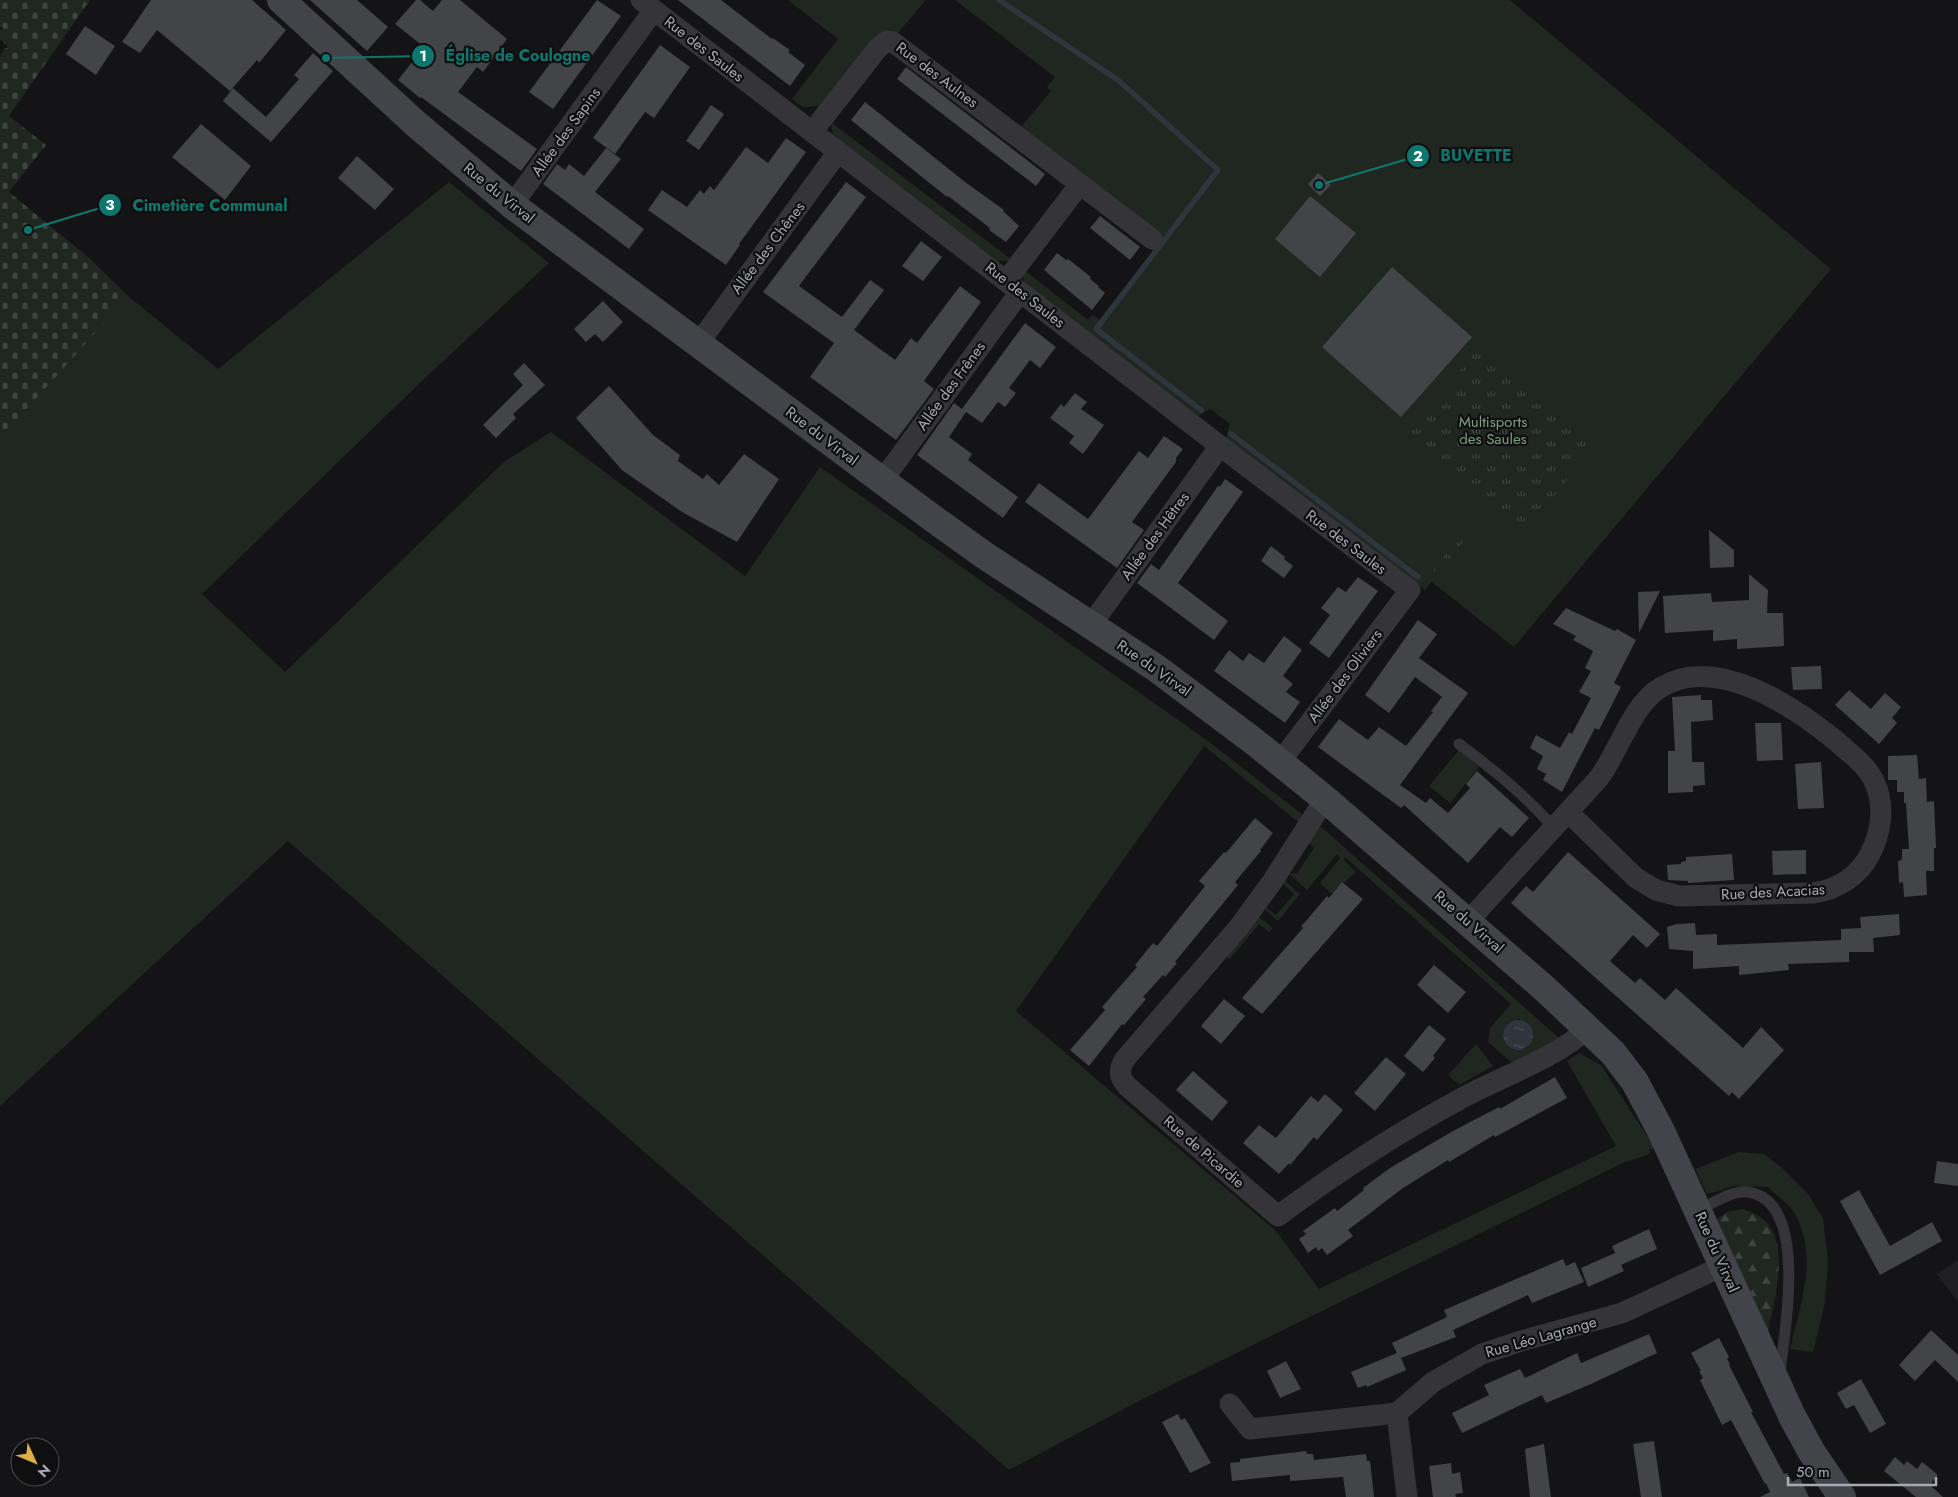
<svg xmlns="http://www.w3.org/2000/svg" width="1958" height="1497" viewBox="0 0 1958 1497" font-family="Jost,sans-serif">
<defs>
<pattern id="forest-firs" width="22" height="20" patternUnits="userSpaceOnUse" patternTransform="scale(1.25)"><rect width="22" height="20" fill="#202721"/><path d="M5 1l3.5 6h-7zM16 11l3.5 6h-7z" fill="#3e443f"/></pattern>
<pattern id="cemetery-stones" width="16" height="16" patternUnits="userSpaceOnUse" patternTransform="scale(1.25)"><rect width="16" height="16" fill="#202721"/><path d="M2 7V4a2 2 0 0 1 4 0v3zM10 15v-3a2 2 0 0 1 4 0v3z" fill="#3e443f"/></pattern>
<pattern id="park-tufts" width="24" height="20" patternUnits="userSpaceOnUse" patternTransform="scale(1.25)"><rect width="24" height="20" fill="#202721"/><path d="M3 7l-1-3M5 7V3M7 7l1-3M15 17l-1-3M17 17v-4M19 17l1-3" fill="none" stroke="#3e443f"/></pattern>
<pattern id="water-ripples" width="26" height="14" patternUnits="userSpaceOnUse" patternTransform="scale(1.25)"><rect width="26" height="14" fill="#2e353c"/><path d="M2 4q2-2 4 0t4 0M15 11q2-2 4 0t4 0" fill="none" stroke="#495056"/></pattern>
</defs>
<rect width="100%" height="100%" fill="#141315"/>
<path fill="#202022" d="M1958,1260v42l-21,-28z"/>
<path fill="#202721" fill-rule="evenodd" d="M788,0h138l-29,34 -76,72c-17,-1 -12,7 -29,-7l46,-60z
M955,0h555l321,269 -317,378 -86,-68 -7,8 -196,-147 5,-16 -20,-15 -13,8 -170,-130 -4,-8v-10l65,51 5,-5 9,7 53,-69 -134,-126 30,-36 -4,-4 8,-10z
M831,122l181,138 -17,2 -159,-123 -4,-7z
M449,182l100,81 -125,116 -222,215 83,78 219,-210 47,-30 194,144 75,-109 388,274 95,74 -5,7 -94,-76 -188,265 260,220 43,58 297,-143 -49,-85 12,-8 22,12 55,85 -7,-1 1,5 -25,8 -488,240 -128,68 -721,-629 -288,265v-720l17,-178 4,-5 68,55 39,38 90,73z
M1459,750l20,17 -29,36 -21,-17z
M1319,825l241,214 -48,24 -24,-21 2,-14 21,-24 -166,-147 -1,3 12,12 -12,11 -2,-1 -10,12 -12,-11 20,-25 -3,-4 -30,36 -18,-16 8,-1 17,-25 -6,-6zM1520,1019l-5,31c-19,-7 -15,-29 5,-31z
M1285,881l15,13 -22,27 -15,-13 2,-2 11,9 18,-21 -11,-10z
M1258,916l15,12 -4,4 -10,-8 -30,36 -3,-4z
M1476,1044l17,22 -34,19 -11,-10z
M1739,1152l25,2 17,13 28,28 14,24 5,42 -3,42 -12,49 -23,-3c10,-44 30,-95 3,-138 -6,-9 -18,-16 -25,-24l-33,-1 -28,8 -12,-25z"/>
<path fill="url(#forest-firs)" d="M1743,1209c7,3 16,6 21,11 27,25 10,81 4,112l-51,-113 10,-7z"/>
<path fill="url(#cemetery-stones)" d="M0,0h90l-81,116 37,29 -37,47 80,66 39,38 -128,143v-383l5,-8h3l-1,-4 1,-2 -3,2 -5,-5v-9l3,-1v-2l-3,1z"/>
<path fill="url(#park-tufts)" d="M1479,347l117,95 -68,88 -35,-26 -68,86 -4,-3 66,-88 -79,-64z"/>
<path fill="url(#water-ripples)" d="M1503 1035a15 15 0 1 1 30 0a15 15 0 1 1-30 0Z"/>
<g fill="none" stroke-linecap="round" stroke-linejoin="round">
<path stroke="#2e353c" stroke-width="5.5" d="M999,0l119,80 100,90 -122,159 105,81
M1231,434l187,143"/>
</g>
<path fill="#434448" d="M151,0h101l34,30 -27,33 -2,-3 -27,31 -73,-61 -17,23 -18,-11z
M310,0h47l31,27 -21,24z
M416,0h4l13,11 9,-11h18l47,39 -24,33 -6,-5 -19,25 79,57 -16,22 -100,-74 -1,1 -22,-18 26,-33 -29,-23z
M597,0l24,16 -68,93 -24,-17z
M678,0h43l51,39 1,-1 8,6 9,6 -2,2 17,13 -15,21z
M85,26l30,20 -19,29 -30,-21z
M660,45l30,22 -36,51 -9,-6 -30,42 -22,-16z
M313,53l20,18 -62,71 -48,-41 10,-13 33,29 33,-38 -5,-4z
M906,67l139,107 -9,12 -139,-107z
M865,102l100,80 39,28 -1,1 16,15 -13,16 -17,-12 1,-2 -42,-32 -1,1 -96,-77z
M711,105l13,9 -25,36 -13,-9z
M201,124l50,42 -26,34 -53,-43z
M786,138l20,14 -67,92 1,1 -14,20 -78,-55 14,-20 25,17 13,-17 4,4 6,-8 4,4 32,-43 22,16z
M606,148l15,11 -26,33 49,37 -15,20 -86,-65 14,-20 8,6 4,-6 15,12z
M357,156l37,33 -19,21 -37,-32z
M1318,173l13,12 -11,11 -12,-12z
M846,182l20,15 -67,89 43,31 28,-37 14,10 -30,40 41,30 16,-22 6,5 43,-57 21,16 -57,79 10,8 -38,51 -86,-63 24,-34 -71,-51z
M1310,196l46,37 -36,44 -45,-38z
M1100,216l40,31 -10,13 -40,-32z
M921,241l21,16 -19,24 -21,-15z
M1057,253l9,7 2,-1 23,18 -1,2 9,7 -1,1 7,6 -13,17 -48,-40z
M1392,267l80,70 -71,80 -79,-70z
M603,301l20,21 -20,20 -8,-8 -9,8 -12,-13z
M1025,323l31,24 -16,21 -10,-8 -21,28 7,5 -11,14 -7,-5 -16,21 -16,-11 -17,25 23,17 -4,6 50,37 -15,21 -86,-63 37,-52 8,6z
M524,363l21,22 -32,29 3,4 -20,20 -13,-13 40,-40 -10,-11z
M609,386l44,49 27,20 -2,6 25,18 4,-5 12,11 25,-31 35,25 -42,63 -55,-30 -60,-42 -46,-52z
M1075,393l12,9 -6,7 23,16 -21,29 -14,-11 5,-7 -24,-18 11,-14 3,3z
M1164,436l19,13 -7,9v4l-44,60 12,8 -27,38 -92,-66 14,-19 49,36 51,-68 9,7z
M1225,479l18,13 -65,91 50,38 -14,19 -77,-57 14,-19 8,6 59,-84 2,1z
M1709,530l25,20v17l-24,1z
M1271,546l14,11 -1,2 9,7 -9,12 -23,-17z
M1749,574l19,16 -1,23h16l1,33 -47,3v-10l-24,2v-11l-48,3 -2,-37 48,-3 1,9 37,-2z
M1358,577l20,14 -49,67 -20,-15 21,-28 -9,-7 17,-21 8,5z
M1660,591l-21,42 -1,-41z
M1566,608l49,23 2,-2 19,11 -22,43 7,4 -22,43 -4,-2 -33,64 -19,-12 3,-6 -9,-5 6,-13 -13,-8 6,-13 24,13 9,-16 3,2 19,-36 -12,-6 12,-21 -6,-3 8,-17 -20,-11 3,-4 -23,-12z
M1418,620l19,14 -18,24 49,35 -68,92 26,18 4,-5 18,15 22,-25 -4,-4 11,-13 52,47 -17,19 -12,-10 -32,36 -64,-58 -3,3 -83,-61 21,-28 29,21 11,-13 27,19 27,-34 -2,-1 11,-14 -27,-20 -26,36 -24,-18z
M1284,636l18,14 -19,26 10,8 -7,8 14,10 -15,21 -71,-52 15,-21 14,11 6,-8 15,10z
M1821,666l1,23 -29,1 -2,-23z
M1849,690l22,19 14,-16 16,14 -9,11 5,5 -18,21 -44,-39z
M1701,695v5h11l1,20 -22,2 1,40h12l1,23 -12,1v6l-25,1v-42h7l-3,-54z
M1755,723h26l2,37 -26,1z
M1917,755l2,24 7,-1 1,24 7,-1 2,47h-2v23h-8l1,24 -23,2 -1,-15 -4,1 -1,-22 4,-1v-11h7l-3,-46h-2v-11h-7v-12h-9v-24z
M1821,762l3,46 -26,1 -3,-45z
M1255,818l18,15 -13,17 1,1 -26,31 3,3 -63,77 2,1 -12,14 -2,-2 -20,22 3,2 -22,26 -2,-1 -33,42 -19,-16 35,-40 -3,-3 35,-40 -2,-2 18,-22 4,3 48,-60 -6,-5 25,-29 2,1z
M1806,850v24l-33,1 -1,-24z
M1568,852l92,82 -13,14 -14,-13 -23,26 25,22 5,-5 25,22 11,-12 67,60 18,-21 23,23 -45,49 -7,-7 -3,4 -218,-193 15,-17 7,6z
M1732,854l2,26 -46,3v-2l-20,-1 -1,-15 14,-1v-2l5,-1v-4z
M1342,882l21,17 -101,115 -20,-16 61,-70 -2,-2 5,-5 21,-25 2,2z
M1899,914l1,21 -27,3 1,14h-25v10l-61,2 1,6 -50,5v-9l-46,3v-18l-24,-2 -2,-22 10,-3 18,-1 1,12 21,-1v11l124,-5v-11l20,-1 -1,-11z
M1434,965l32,27 -18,21 -31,-28z
M1224,999l21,17 -24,28 -20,-18z
M1429,1025l17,14 -13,17 2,2 -12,14 -19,-16z
M1386,1057l20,17 -31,37 -21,-18z
M1193,1071l35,31 -16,19 -36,-31z
M1555,1077l12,21 -72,39 -1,-2 -45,27 -1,-2 -45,28 -55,42 5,6 -26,19 -5,-7 -4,3 -2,-4 -8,6 -9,-14 7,-5 -3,-3 32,-23 2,3 27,-21 -1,-2 27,-20 63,-37 46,-24 1,2z
M1325,1094l18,16 -26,30 -3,-3 -24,28 -1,-2 -10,11 -36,-31 16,-18 17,13 35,-42 7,6z
M1937,1161l21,3v22l-24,-3z
M1859,1190l31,56 42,-24 10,19 -62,34 -40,-74z
M1649,1229l8,20 -36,16 3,6 -36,16 -7,-19 34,-15 -3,-7z
M1563,1259l3,7 9,-4 9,20 -52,21 -4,-8 -75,35 3,7 -55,21 5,12 -39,17 -1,-2 -8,3 -7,-16 46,-19 -5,-10 55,-26 -3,-7z
M1931,1330l27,25v27l-23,-22 -20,21 -16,-16z
M1649,1334l8,19 -66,31 -45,19 -4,-8 -80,38 -10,-20 37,-18 -5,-10 36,-16 5,9 52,-25 4,10z
M1719,1338l10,19 -2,2 3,5 -1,1 24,47h-2l33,62 3,-1 5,9 8,-4 9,19h-49l10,-5 -4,-9 -1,1 -34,-64 -9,5 -22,-45 3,-2 -4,-7h2l-10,-18z
M1286,1361l15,28 -21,9 -13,-27z
M1861,1379l25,45 -16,9 -16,-28 -8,4 -9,-16z
M1178,1414l3,6 4,-2 26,45 -21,10 -28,-51z
M1654,1441l8,56h-21l-8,-53z
M1544,1444l7,53h-21l-5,-48z
M1306,1451l1,3h6l1,6 52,-6 1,7h3l4,36h-28l-3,-20 -53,4v-6l-58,6 -2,-18 10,-1v-3z
M1895,1457l9,8 3,-4 10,8 5,-7 16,13 -8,10 13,12h-27l-32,-26z
M1451,1463l1,11 8,-2 3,21 -8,1 1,3h-23l-4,-31z"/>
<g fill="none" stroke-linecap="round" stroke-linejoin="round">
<path stroke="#353539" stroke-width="11" d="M1459,744c35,26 66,51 95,84
M1698,1210c14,-6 34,-20 50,-18 62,9 36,140 32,181"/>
<path stroke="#353539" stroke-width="21" d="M641,0l579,446 190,144 -130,172
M812,132l66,-84 9,-7 6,1 259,197
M512,205l142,-195
M1006,281l74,-97
M698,344l140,-192
M882,481l138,-189
M1091,625l129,-179
M1325,799l-53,83 -33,45 -114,132c-7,11 -6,18 2,27l151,130c59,-44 121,-84 186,-119 37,-20 94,-40 123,-68
M1468,922l13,-15 118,-129c20,-27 33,-73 61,-90 55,-35 133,18 175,52 13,12 31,24 39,41 11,23 8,50 -4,73 -11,22 -33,36 -57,39l-134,3 -23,-6 -20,-12 -68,-66
M1230,1404l20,25 147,-16 36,-31 49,-28 39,-13 101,-28 101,-47
M1397,1413l10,84"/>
<path stroke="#434449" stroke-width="28" d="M281,0l135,124 96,81 419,312 53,38 172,113 100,75 69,56 160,138 59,51 69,65 22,29 26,49 131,285 19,35 31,46"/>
</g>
<g text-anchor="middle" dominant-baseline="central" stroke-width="4.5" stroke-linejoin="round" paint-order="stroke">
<g font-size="15" fill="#a7aab4" stroke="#0f0f10">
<text transform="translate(704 49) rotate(38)">Rue des Saules</text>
<text transform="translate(937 75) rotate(37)">Rue des Aulnes</text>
<text transform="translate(566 132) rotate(-54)">Allée des Sapins</text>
<text transform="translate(499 193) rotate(39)">Rue du Virval</text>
<text transform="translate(768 248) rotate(-53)">Allée des Chênes</text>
<text transform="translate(1025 295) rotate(38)">Rue des Saules</text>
<text transform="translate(951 386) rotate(-54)">Allée des Frênes</text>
<text transform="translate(822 436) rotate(37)">Rue du Virval</text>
<text transform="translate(1155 536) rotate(-54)">Allée des Hêtres</text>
<text transform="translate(1346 542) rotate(37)">Rue des Saules</text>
<text transform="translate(1154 668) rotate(35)">Rue du Virval</text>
<text transform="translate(1345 676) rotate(-53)">Allée des Oliviers</text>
<text transform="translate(1773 892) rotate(-3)">Rue des Acacias</text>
<text transform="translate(1469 922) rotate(41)">Rue du Virval</text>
<text transform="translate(1204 1152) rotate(41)">Rue de Picardie</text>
<text transform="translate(1717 1252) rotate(66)">Rue du Virval</text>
<text transform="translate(1541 1337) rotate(-16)">Rue Léo Lagrange</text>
</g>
<g font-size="15" fill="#809d82" stroke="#0f0f10">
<text x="1493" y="422">Multisports<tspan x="1493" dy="17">des Saules</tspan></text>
</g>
</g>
<path fill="none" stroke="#0f766e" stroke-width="2" d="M326 58L423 56M1319 185L1418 156M28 230L110 205"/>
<g fill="#0f766e" stroke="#0f0f10" stroke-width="2">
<circle cx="326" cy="58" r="5"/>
<circle cx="1319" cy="185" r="5"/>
<circle cx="28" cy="230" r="5"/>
<circle cx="423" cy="56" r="12"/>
<circle cx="1418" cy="156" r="12"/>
<circle cx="110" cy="205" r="12"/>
</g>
<g font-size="15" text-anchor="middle" font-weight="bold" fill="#fff">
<text x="423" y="61">1</text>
<text x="1418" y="161">2</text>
<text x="110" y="210">3</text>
</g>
<g font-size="16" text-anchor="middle" font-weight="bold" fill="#0f766e" stroke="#0f0f10" stroke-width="4.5" stroke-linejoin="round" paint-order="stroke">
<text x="518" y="61">Église de Coulogne</text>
<text x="1476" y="161">BUVETTE</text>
<text x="210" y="211">Cimetière Communal</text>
</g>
<g transform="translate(35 1462) rotate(134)"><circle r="24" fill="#0f0f10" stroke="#4c4d52"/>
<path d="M0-4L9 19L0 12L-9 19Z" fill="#ddae43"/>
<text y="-8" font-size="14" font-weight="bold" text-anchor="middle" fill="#a7aab4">N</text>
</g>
<path d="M1788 1477v8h148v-8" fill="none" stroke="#a7aab4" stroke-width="2.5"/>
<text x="1796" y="1477" font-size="15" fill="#a7aab4" stroke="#0f0f10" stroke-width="4" paint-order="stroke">50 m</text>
</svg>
